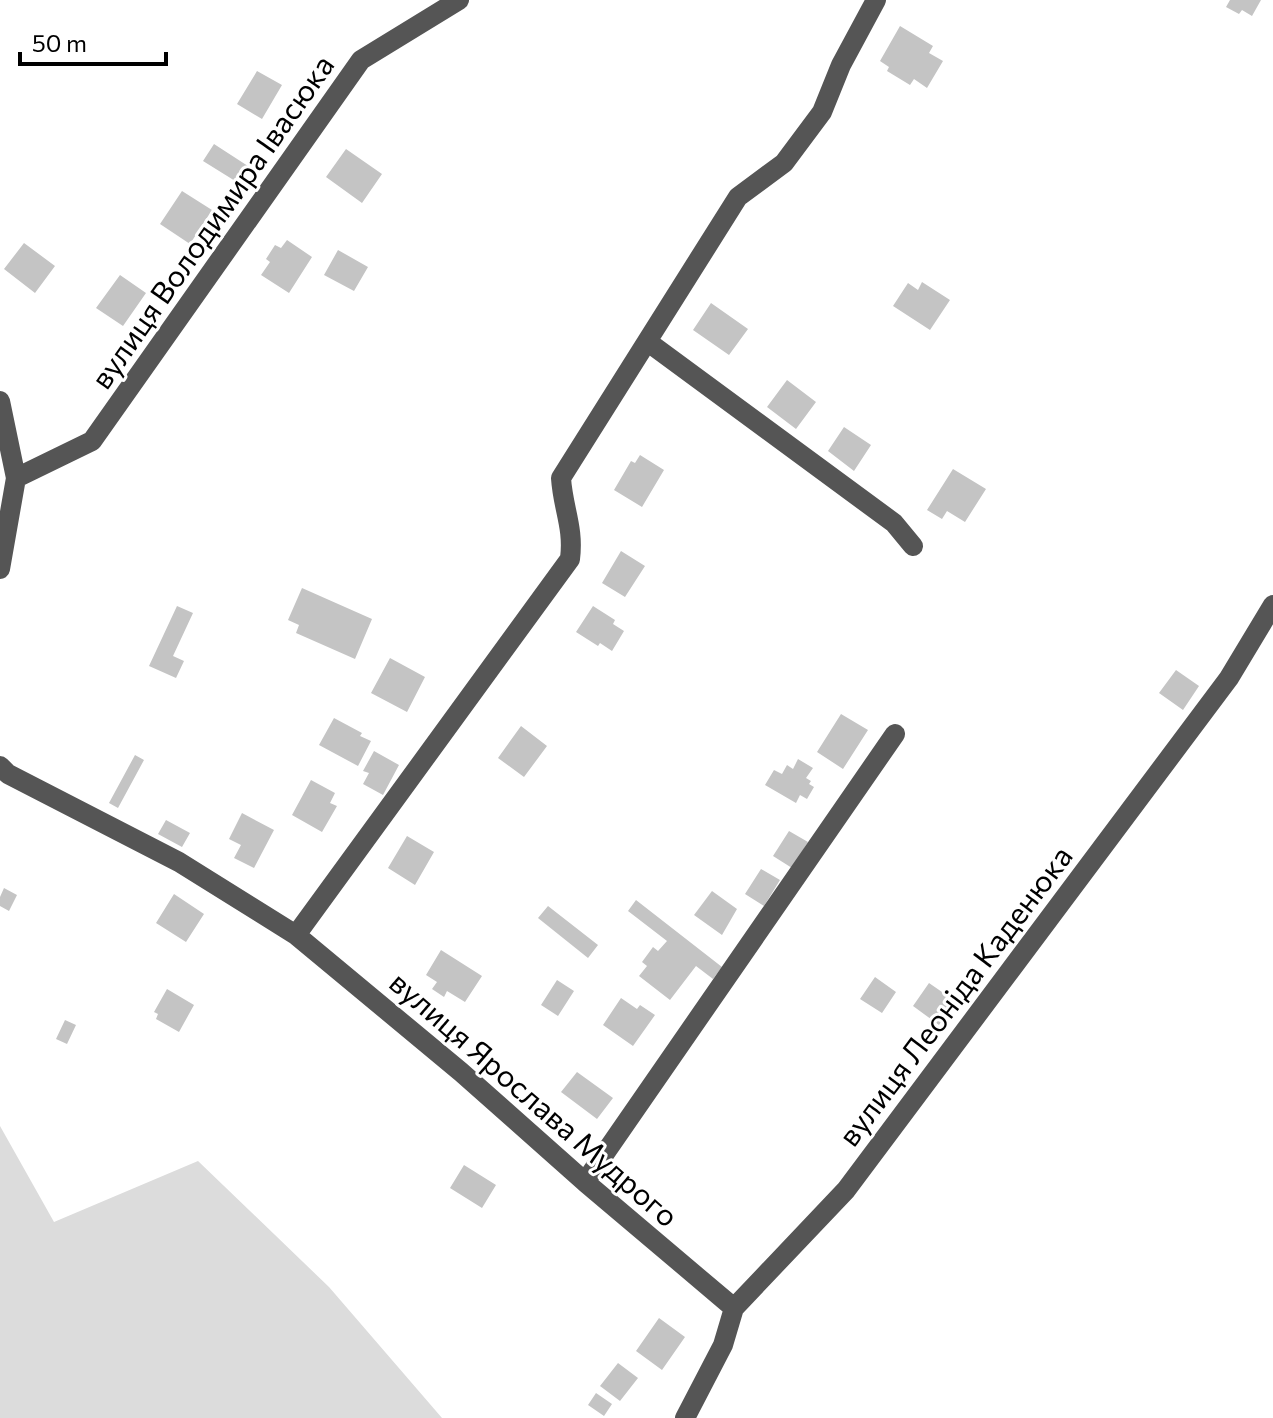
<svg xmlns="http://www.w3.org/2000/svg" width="1273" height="1418" viewBox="0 0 1273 1418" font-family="Commissioner,sans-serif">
<rect width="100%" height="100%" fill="#fff"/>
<path fill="#dcdcdc" d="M0,1126l54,96 144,-61 131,126 113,131h-442z"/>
<path fill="#c4c4c4" d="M1230,0h31l-9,16 -10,-6 -3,4 -13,-7z
M900,26l33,20 -4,7 14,8 -16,27 -13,-9 -4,6 -23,-14 2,-4 -9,-6z
M257,71l25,14 -20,34 -25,-15z
M214,144l37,24 -11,16 -37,-23z
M346,149l36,25 -20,29 -36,-26z
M182,191l30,19 -22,34 -30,-20z
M287,240l25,17 -23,36 -28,-18 9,-13 -4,-3 9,-14 6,3z
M24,243l31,23 -20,27 -31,-24z
M338,250l30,17 -14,24 -30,-16z
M120,275l26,18 -23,33 -27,-18z
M922,282l28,18 -20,30 -37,-24 15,-23 10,7z
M711,303l37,26 -19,26 -36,-25z
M787,380l29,22 -20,27 -29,-22z
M844,427l27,18 -17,26 -26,-20z
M640,455l24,15 -22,37 -28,-17 17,-29 4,2z
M953,469l33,20 -21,33 -18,-11 -5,8 -15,-9z
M621,551l24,15 -20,31 -23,-14z
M302,588l70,31 -17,40 -59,-26 3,-8 -11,-5z
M177,606l16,7 -20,43 11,5 -8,17 -27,-12z
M593,606l22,14 -2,4 11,7 -12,20 -12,-8 -2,3 -22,-14z
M390,658l35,19 -18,35 -36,-19z
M1176,670l23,16 -16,24 -24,-17z
M841,714l27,16 -25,39 -26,-17z
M334,718l28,15 -2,3 11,5 -13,25 -39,-21z
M521,726l26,20 -23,31 -26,-19z
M374,751l25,14 -16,30 -20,-11 6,-11 -6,-2z
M135,755l9,5 -26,48 -9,-5z
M798,759l15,9 -7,10 5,3 -2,3 5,3 -7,12 -7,-4 -4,8 -31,-18 9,-15 8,4 5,-9 6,4z
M311,780l24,13 -5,10 7,3 -15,26 -30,-17z
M242,813l32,17 -20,38 -20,-10 7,-13 -12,-6z
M166,820l24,13 -8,14 -24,-13z
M789,831l19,11 -16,26 -19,-12z
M407,836l27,16 -19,33 -27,-17z
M761,869l19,11 -16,26 -19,-12z
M4,888l13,7 -8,16 -9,-5v-9z
M712,891l25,18 -15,26 -28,-20z
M174,894l30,20 -18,28 -30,-19z
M636,900l86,67 -9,12 -17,-13 -26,34 -31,-24 8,-10 -5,-4 11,-15 5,4 9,-10 -39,-30z
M548,906l50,39 -10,13 -50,-40z
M441,950l41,26 -17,26 -18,-11 -3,6 -12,-8 5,-7 -11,-7z
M875,977l21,15 -14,21 -22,-14z
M557,980l17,11 -16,25 -17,-11z
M929,983l26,18 -16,24 -26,-19z
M167,989l27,16 -15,27 -23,-13 2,-5 -4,-2z
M621,998l16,11 3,-4 15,10 -22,31 -30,-21z
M65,1020l11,5 -9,19 -11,-5z
M577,1072l36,26 -16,21 -36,-27z
M464,1165l32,20 -14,23 -32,-20z
M659,1318l26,19 -23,33 -26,-19z
M618,1363l20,15 -18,23 -20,-15z
M596,1393l16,11 -8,12 -16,-11z"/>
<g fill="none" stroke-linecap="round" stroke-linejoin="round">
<path stroke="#555" stroke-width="20" d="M648,342l246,181 19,23
M0,401l16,77 -16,91
M16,478l76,-37 269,-381 98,-60
M0,766l8,8 171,88 117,73 165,137 124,110 149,126
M296,935l274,-376c4,-32 -7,-50 -9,-81l177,-281 46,-34 38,-51 19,-47 35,-65
M585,1182l310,-448
M685,1418l38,-73 11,-37 112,-118 383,-512 44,-73"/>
</g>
<g text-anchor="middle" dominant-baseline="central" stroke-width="6" stroke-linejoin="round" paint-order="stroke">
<g font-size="30" fill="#000" stroke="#fff">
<text transform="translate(211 221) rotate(-55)">вулиця Володимира Івасюка</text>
<text transform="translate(954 995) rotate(-53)">вулиця Леоніда Каденюка</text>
<text transform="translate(535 1098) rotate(41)">вулиця Ярослава Мудрого</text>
</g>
</g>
<path d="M20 52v12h146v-12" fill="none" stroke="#000000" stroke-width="4"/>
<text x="32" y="52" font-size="24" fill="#000000" stroke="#ffffff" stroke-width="6" paint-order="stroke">50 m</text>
</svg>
